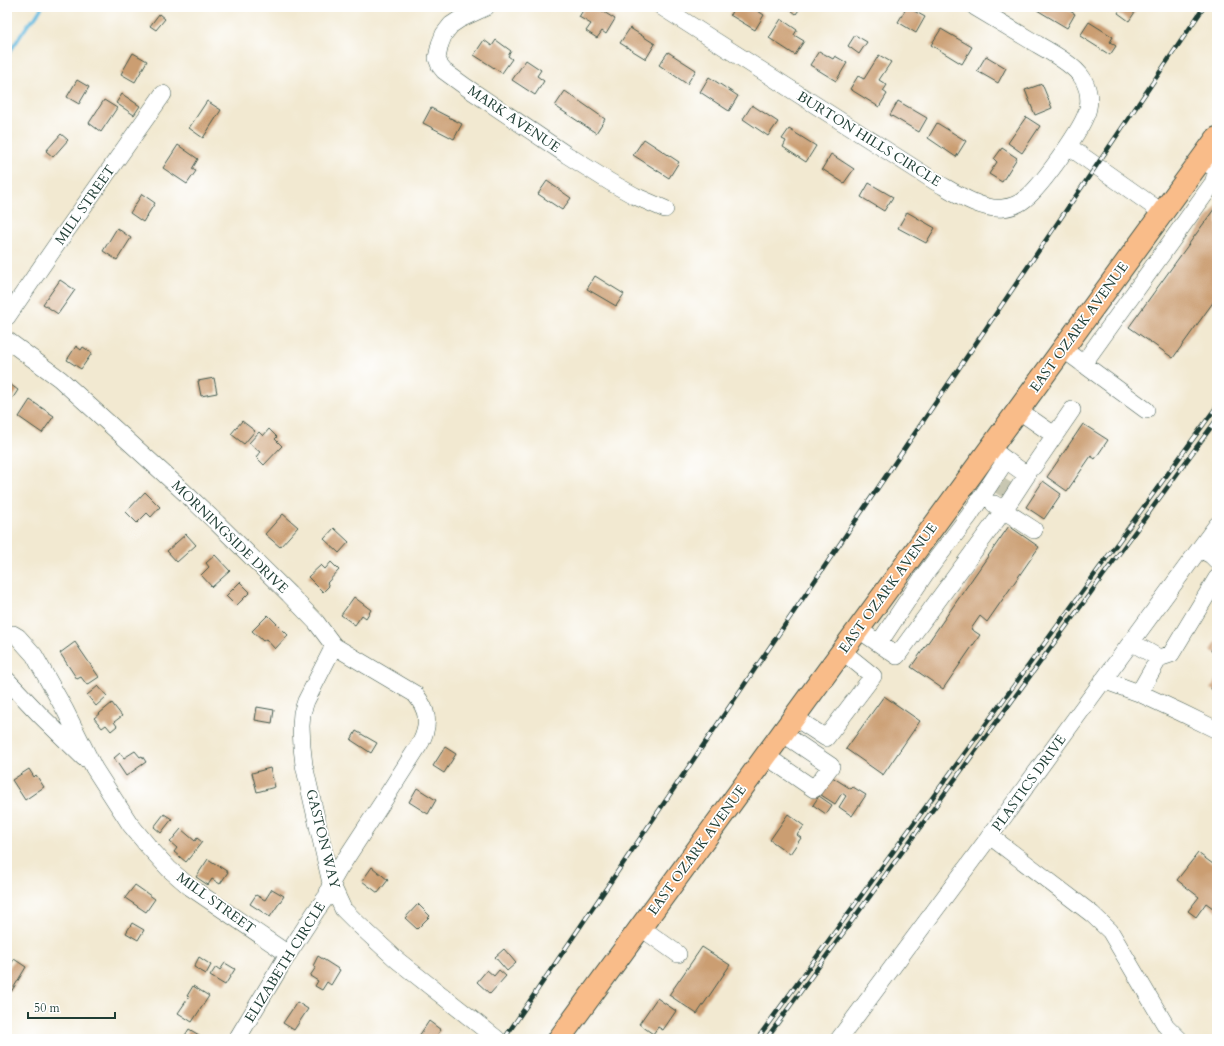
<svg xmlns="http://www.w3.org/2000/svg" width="1224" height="1046" viewBox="0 0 1224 1046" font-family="Cardo,serif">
<rect width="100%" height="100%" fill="#fff"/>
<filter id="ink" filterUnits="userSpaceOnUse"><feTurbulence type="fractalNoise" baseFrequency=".025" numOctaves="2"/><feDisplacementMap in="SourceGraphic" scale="8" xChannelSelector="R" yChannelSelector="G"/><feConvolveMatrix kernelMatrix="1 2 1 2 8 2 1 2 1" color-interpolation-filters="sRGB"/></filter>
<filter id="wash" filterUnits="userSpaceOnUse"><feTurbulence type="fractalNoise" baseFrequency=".012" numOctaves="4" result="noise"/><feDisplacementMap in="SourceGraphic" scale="16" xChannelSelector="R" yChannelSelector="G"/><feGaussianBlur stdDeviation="0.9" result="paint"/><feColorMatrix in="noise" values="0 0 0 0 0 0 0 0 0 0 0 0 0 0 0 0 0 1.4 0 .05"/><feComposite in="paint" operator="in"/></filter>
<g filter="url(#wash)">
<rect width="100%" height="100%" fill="#f2e9d1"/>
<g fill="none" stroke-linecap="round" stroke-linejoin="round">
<path stroke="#62b9df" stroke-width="3.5" d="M7,56l22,-33 6,-5 7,-11"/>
</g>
<g id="blocks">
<path fill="#cb9e72" d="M585,7h11l19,12 -9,15 -4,-3 -5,7 -11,-7 5,-7 -12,-7z
M734,7h18l12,8 -9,15 -25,-15z
M787,7h14l-5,7z
M907,7l18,10 -9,16 -18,-11z
M1039,7h24l12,7 -8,14 -30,-18z
M1122,7h11l4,2 -8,12 -11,-8z
M159,14l6,5 -9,11 -6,-4z
M781,19l16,11 -3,5 10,6 -9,14 -26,-17z
M1089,22l24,15 -3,5 6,4 -6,9 -30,-19z
M630,28l25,16 -9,15 -26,-16z
M941,29l31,18 -10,17 -31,-19z
M855,35l12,7 -8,12 -11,-8z
M484,40l8,6 4,-6 15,11 -3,5 4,3 -10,14 -28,-18z
M819,51l14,8 2,-3 12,7 -11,18 -26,-16z
M668,52l28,18 -9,14 -28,-19z
M133,53l14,8 -12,21 -14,-8z
M879,55l12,7 -12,18 8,5 -4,6 4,3 -8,13 -29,-18 8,-13 6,3z
M986,56l20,12 -8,15 -21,-12z
M526,60l15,10 -4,6 7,5 -9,14 -23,-15z
M709,77l29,19 -9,15 -29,-19z
M77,80l12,7 -10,17 -12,-7z
M1042,84l10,24 -17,7 -10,-25z
M565,91l40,28 -9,14 -41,-27z
M122,94l18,12 -6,9 -18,-12z
M104,100l13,8 -16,24 -12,-9z
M207,101l14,9 -18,28 -14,-10z
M898,101l29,17 -8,14 -29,-17z
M752,105l26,17 -10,14 -25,-17z
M431,108l31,16 -8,15 -31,-16z
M1026,117l14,9 -18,27 -14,-10z
M937,123l29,18 -10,16 -28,-19z
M789,129l27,17 -10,16 -23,-15 3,-6 -4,-2z
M61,134l7,6 -15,17 -7,-6z
M644,139l35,23 -10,16 -36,-23z
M178,145l20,14 -6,10 4,2 -9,13 -24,-16z
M1002,148l15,10 -15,24 -13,-8 8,-12 -3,-3z
M831,154l23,15 -10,14 -22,-14z
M547,181l24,17 -9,12 -24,-16z
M869,183l24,14 -9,14 -23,-14z
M142,194l13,9 -12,19 -13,-9z
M1217,205v92l-44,61 -44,-31z
M907,212l28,16 -9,15 -28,-15z
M117,228l14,10 -14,22 -14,-9z
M595,276l29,18 -8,12 -29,-17z
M60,280l15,10 -17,24 -15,-10z
M76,346l5,4 2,-3 9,6 -11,16 -14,-9z
M214,378l3,15 -16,3 -3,-15z
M7,382l11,8 -9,14 -2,-2z
M30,400l24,16 -12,17 -23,-16z
M242,421l13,10 -11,13 -13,-10z
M1083,424l25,16 -13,19 -4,-3 -24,35 -20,-14z
M269,429l8,8 -2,2 7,7 -18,19 -8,-8 4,-5 -11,-9 10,-11 4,4z
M1043,481l18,13 -17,25 -18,-12z
M145,492l15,15 -9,10 -4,-4 -10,10 -11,-11z
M283,514l15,13 -18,20 -15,-13z
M1009,526l30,21 -52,75 -7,-6 -9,13 9,6 -37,54 -32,-22z
M334,528l15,14 -10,11 -15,-14z
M186,534l10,11 -19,17 -10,-11z
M215,555l15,16 -18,16 -11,-12 8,-8 -3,-4z
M331,562l8,8 -12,13 2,3 -6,6 -15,-15 13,-12 4,4z
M240,582l10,10 -14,14 -10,-10z
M354,597l17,13 -5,8 -4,-3 -7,10 -14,-10z
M268,615l20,20 -13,14 -9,-10 -3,2 -11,-10z
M1217,639v15l-6,-3z
M75,642l24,35 -12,8 -6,-8 -4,2 -17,-26z
M1217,677v15l-6,-3z
M98,686l9,10 -11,10 -9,-11z
M884,696l36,25 -37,54 -37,-26z
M112,703l10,13 -8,6 3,4 -6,5 -5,-6 -4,3 -8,-10z
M257,707l17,3 -2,13 -17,-3z
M356,731l21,12 -6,10 -20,-13z
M445,747l11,7 -12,19 -11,-7z
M135,751l5,6 2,-1 4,6 -20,14 -12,-18 6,-5 4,5z
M270,768l5,19 -18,5 -5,-19z
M29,769l5,8 2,-2 8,12 -19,13 -13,-20z
M829,775l22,14 2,-2 13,8 -14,21 -13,-9 7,-11 -4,-3 -7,11 -17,-11z
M417,788l19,12 -8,14 -19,-12z
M819,796l13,9 -6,9 -13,-9z
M164,814l8,5 -11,14 -7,-6z
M788,814l16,12 -7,9 4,3 -11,16 -20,-14z
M181,829l14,12 2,-3 5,4 -16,20 -12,-10 3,-4 -7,-6z
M1198,853l19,14v44l-11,-8 -10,14 -8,-6 11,-14 -22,-17z
M208,859l20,13 -8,12 -8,-5 -4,6 -12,-8z
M372,867l16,13 -10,13 -16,-12z
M135,885l20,14 -9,13 -21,-14z
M272,889l12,7 -14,21 -20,-13 6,-9 9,5z
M418,904l12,12 -13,13 -12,-11z
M132,923l12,7 -6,10 -12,-7z
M702,947l28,18 -33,49 -28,-19z
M504,949l12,14 -9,8 -12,-14z
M318,956l22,14 -9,15 -4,-3 -5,8 -7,-4 3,-5 -8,-5 6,-9 -3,-1z
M199,957l12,8 -5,9 -12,-7z
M14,959l12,8 -15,25 -4,-2v-19z
M225,963l10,6 -10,16 -15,-9 6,-9 4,3z
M487,970l7,6 5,-6 7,6 -16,18 -13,-12z
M193,986l16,10 -17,26 -14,-9 11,-16 -2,-1z
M657,998l19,13 -13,19 -5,-3 -5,7 -14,-10z
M297,1002l11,7 -14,21 -11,-7z
M429,1021l12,9 -7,9h-17z
M189,1029l10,6 -3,4h-8l-4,-2z"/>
</g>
</g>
<g filter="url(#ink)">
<use href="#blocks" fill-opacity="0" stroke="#3f574c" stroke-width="1"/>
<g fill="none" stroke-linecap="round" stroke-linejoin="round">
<path stroke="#c8c7b2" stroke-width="17" stroke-dasharray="17 8" stroke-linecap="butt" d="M995,483l12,7"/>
<defs>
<path id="minor" d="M486,7l-26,12 -9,6 -7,9 -4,10 -3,14 3,8 4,5 22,16 101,68 43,27 25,14 30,13
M662,7l274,175c18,10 46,29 67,26 8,-1 16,-4 22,-9 15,-11 60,-73 63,-91 2,-10 0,-20 -5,-29 -8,-14 -34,-28 -48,-36 -20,-12 -40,-24 -60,-36
M1068,146l95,67
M7,317l48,-70 108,-153
M7,340l53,39 123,112 34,32 72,71 27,28 18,24 81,48c13,16 15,29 6,48l-35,55 -47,72 -8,14 -4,13 -11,15 -28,43 -51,85
M1063,349l83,61
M1083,364l130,-181 3,-9 -2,-6 -12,-9
M1018,410l36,25
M1033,467l39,-57
M994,504l40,26
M1200,549l11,6 6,6
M858,629l39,27 107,-146 23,-35 -21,-15
M7,634h6l5,3 16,18 31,55 29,58 36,56 18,22 21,23 21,18 98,67
M879,643l46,-69 44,-58 37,-56 -8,-6
M334,646l-28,55 -4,12 -1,13 1,21 2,18 27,118 12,26 14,14 40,37 100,79
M1159,658l12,-4 46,-76
M7,680l34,36 43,42
M1103,680l36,13 20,-35 -28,-16
M1139,693l41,19 37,18
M794,717l32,21 47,-62 -31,-25
M766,756l48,33 17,-23 -49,-33
M990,836l102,78 18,17 56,95 13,13
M640,927l38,27
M839,1039l151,-203 90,-124 137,-187"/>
<path id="major" d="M559,1039l658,-901"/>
</defs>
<use href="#minor" stroke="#3f574c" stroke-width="18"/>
<use href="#major" stroke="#3f574c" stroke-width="24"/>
<use href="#minor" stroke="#fff" stroke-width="17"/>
<use href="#major" stroke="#f9bc89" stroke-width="22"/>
<defs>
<path id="rail" d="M504,1039l700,-1032
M757,1039l460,-633
M766,1039l451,-620"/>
</defs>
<use href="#rail" stroke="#1f3d34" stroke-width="4.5"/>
<use href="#rail" stroke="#fff" stroke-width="3" stroke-dasharray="9" stroke-linecap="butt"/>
</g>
</g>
<g text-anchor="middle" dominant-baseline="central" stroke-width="3.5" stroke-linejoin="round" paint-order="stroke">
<g font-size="14" fill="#1f3d34" stroke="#fff">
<text transform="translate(514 119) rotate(34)">MARK AVENUE</text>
<text transform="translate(869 139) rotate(32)">BURTON HILLS CIRCLE</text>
<text transform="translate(85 205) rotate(-55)">MILL STREET</text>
<text transform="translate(1079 327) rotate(-54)">EAST OZARK AVENUE</text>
<text transform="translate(230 537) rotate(44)">MORNINGSIDE DRIVE</text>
<text transform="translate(888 588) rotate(-54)">EAST OZARK AVENUE</text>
<text transform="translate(1029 783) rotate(-54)">PLASTICS DRIVE</text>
<text transform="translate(323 839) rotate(76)">GASTON WAY</text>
<text transform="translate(697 850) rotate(-54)">EAST OZARK AVENUE</text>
<text transform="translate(216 903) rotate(36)">MILL STREET</text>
<text transform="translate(285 962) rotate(-58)">ELIZABETH CIRCLE</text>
</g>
</g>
<rect width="1224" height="1046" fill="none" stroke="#fff" stroke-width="24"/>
<path d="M28 1012v6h87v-6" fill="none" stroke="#1f3d34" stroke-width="2"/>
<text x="34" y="1012" font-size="12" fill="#1f3d34" stroke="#ffffff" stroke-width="3" paint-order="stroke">50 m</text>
</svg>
